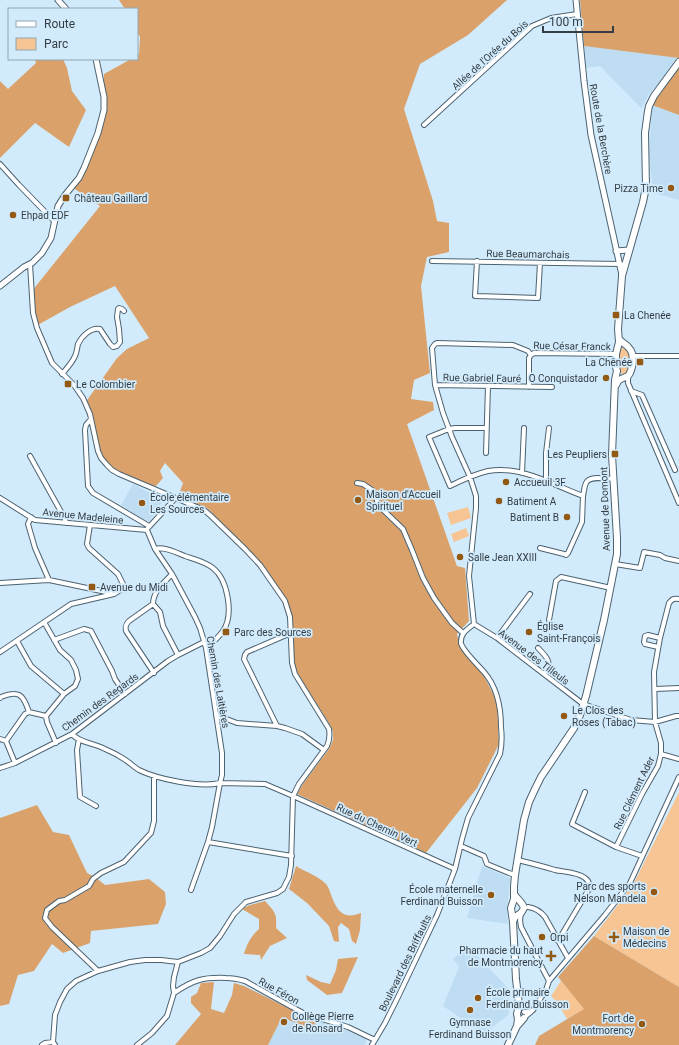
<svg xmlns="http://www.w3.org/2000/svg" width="679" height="1045" viewBox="0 0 679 1045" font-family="Roboto,sans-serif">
<rect width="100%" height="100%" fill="#d2ebfc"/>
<path fill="#beddf2" d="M584,46l93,11 -18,26 -10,11 -4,8 -3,4v3l-42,-43 -14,2z
M652,105l27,10v85l-29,-8 2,-7 -3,-31z
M133,484l30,16 -13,21h-4l-25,-16z
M482,866l28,12 -3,34 1,12 -41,-6z
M468,946l41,43v25l-25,20 -41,-28 16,-39 -6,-8z
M255,991l45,23 46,15 20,9v4l-2,3h-124z"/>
<path fill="#f7c593" d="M622,348h4l3,4c0,7 2,28 -10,20v-21z
M468,507l3,11 -20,7 -4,-12z
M466,528l3,8 -15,6 -3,-8z
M679,792v195l-85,-51 39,-51z
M561,981l24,28 -18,10 -10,-17 -6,-6z"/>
<path fill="#daa26a" d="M119,0h388l-39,35 -48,29 -16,45 29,92 4,20 12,2v29l-22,5 -6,29 9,87 -16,7 -3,19 22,3 1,8 -27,14 50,142 8,2 4,53 -12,13 2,10 25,32 13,26 2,42 -22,44 -51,65 -129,-59 5,-9 27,-36 4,-9v-8l-3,-7 -34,-54 -2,-9 -1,-44 -7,-18 -28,-41 -51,-51 -27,-11 -1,-3 4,-11 -18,-20 -5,8 3,7 -7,8c-19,-3 -42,-15 -55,-28l-16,-55 32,-45 10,-9 22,-11 -34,-52 -45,21 -34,19 -4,-35 68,-85 -28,-19 7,-9 19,-45 6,-36v-23l27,-15h6v-3l2,-2 1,-17 -3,-6v-22h-12z
M580,0h99v58l-95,-12z
M35,59h28l4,9 5,23 14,19 -17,37 -34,-24 -35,35v-77l8,8 28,-26z
M679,67v48l-27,-10z
M37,805l16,27 16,3 18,38 8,4 10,8 44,-6 16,13 1,12 -8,20 -67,7 -1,12 -27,10 -11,-9 -18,27 -16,4 -9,29 -9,2v-188z
M296,866c8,5 24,11 30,18 2,2 3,5 4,8 6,16 11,29 31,21l-1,17 -4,14 -4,-3 -3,-12 -8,-6 -3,4 1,15 -5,-1 -5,-15 -22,-23 -18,-14z
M265,901c10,11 12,12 11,27l11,10 -17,8 -9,14 -1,-5 -16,-1c3,-10 7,-18 15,-25v-10l-17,-10 8,-4z
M594,936l85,51v58h-144l4,-9 45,-27 -26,-32z
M358,957l-16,36 -15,2 -20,-15 -1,-5 15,7 9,2 6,-14 2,-11z
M214,982l-3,27 13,4 8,-18 2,-12 10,3 72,36 -4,8 -30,-13 -14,28h-93l26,-31 -10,-11v-6l6,-4 4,-10z"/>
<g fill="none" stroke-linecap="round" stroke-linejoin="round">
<defs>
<path id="minor" d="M424,125l108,-99 19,-8 26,-4
M0,164l19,21 34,35 2,1
M432,261l189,3
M477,261l-2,35 63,2 2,-35
M30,264l3,49 4,15 15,35 22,22 9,13 7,16 8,37 3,7 6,7 5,5 7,4 85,36 7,6 34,33 15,16 25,36 5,16 2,46 3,11 34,55c1,7 1,11 -2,17l-28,38 -6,12 -2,69 -2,12 -6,12 -6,4 -31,9 -12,12 -14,22 -10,12 -9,5 -23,9 -17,-2h-16l-15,2 -32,9 -22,10 -9,8 -7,13 -5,13 -2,27 2,3
M531,355l3,-2 82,1
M632,356h47
M62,374c5,-6 10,-11 13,-18 2,-4 2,-8 3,-12 4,-8 13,-17 22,-15l10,15 3,3 4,-1 3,-4 -1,-13 -2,-12 1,-8 1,-1 3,1 2,2
M628,376v7l51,120
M435,385l117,2
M529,387v-29l2,-3
M631,391l11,4 33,75
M91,419l-5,6 -1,5 3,56 5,7 56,33
M486,428h-31l-6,1 -20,8 21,49c12,-6 25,-12 38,-15 33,-6 65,14 95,25 1,-4 1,-9 3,-13 3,-8 20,-4 28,-4
M486,453l2,-67
M30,456l35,63 1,4
M522,473l2,-45
M546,480v-27l3,-25
M357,483l6,1 9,6 4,7 2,8 25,24 9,21 11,28 11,20 18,25 11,10
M0,498l35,22 112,10
M31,517l-3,7 7,24 14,32 62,13
M148,528l24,-26 3,-4
M147,530l8,19 17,25 23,43 5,11 6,20 16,105v22l-2,8 -8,44 -4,15 -17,48
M540,548l24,6 2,1 2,-2 14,-31 1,-26
M155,549c9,-3 22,4 30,7 9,3 21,6 28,12 15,12 21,47 10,63 -4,6 -11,12 -17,17
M615,564l25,4 4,-16 16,3 5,3 14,3
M0,583l49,-3
M153,604l7,8 3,14 15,29
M549,620l7,-39 5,-4 50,11
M44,622l16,28 11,10 5,10 2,9 -3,7 -11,8 -18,22 1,6 9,21
M474,624l-5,-48 7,-68v-12l-6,-19 -18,-40 -9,-24 -8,-28 -3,-37 3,-4 2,-1 76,2 15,6 3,4
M474,624l23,14 86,66 48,16 24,2 21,-6h3
M497,638l33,-44
M54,640l30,-11 7,2 21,40 3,8 10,15
M17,641l14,25 33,28
M658,647l-13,-3 -1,-2 1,-6 3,-1 12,3
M538,648c9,9 15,15 6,26
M0,652l71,-48 43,-10 8,-5 1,-5 -5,-10 -29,-26 -2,-4 3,-19
M154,673l-28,-42c-1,-5 0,-7 3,-10l24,-17c0,-13 11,-21 19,-30
M655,689l24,-1
M0,698l1,-1c18,-7 22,-3 28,15
M216,715l21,8 40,3 8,2 17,6 22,16
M277,726l-33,-67 1,-4 2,-3 44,-19
M72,734c6,8 24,10 33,15 7,3 13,6 19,10 5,3 10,8 15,11 18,9 61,18 81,13l45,1 28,12 162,73
M0,739l6,2 9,22
M79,739l-2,11 3,47 16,9
M6,741l19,-27 4,-2 17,4
M661,754l18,5
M0,768l15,-5 57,-29 96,-73 10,-6 26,-13
M585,792l-13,32 44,23 26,9
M208,842l84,14
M461,846l23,10 3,8 22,9 6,2
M616,847l26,-53 16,-28 3,-12v-11l-6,-21 -1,-50 6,-34 9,-35c3,-4 5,-5 10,-4
M518,860c12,3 24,6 37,10 9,2 23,2 30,8 4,3 5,7 4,11l-31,52
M528,907c7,1 13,5 17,10l23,41
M521,913l-1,7 1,7 28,54
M98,971l-46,-44 -7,-9 2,-8 12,-9 6,-1 24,-14 4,-7 8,-6 23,-11 27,-29 3,-12v-45
M174,993c19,-13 29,-16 52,-15 6,0 12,1 19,3l58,32 45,14 27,13
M533,1010l13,-20 3,-9 56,-66 25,-32 49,-106
M524,1012h5l4,-2 -8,7
M42,1045l3,-2 8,-1
M137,1045l15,-12 15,-17 7,-23 -1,-7 1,-9 4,-15
M372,1045l13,-22 13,-26 39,-82 18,-46 7,-30 6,-21 32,-64c2,-9 2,-18 1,-27 0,-20 -4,-40 -17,-55 -6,-7 -22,-22 -23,-29 -1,-10 7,-14 13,-19"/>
<path id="tertiary" d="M58,0l8,9
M576,0l8,81 7,54 31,140
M616,251l13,-1
M0,286l24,-19 8,-4 10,-10 9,-15 7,-32 7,-11 14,-17 5,-10 14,-35 6,-23v-13l-8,-38"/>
<path id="secondary" d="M616,385c3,-7 6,-6 12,-9 5,-6 7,-22 1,-28 -3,-4 -7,-5 -10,-9
M513,922l2,-5 6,-4 3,-5c-1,-5 -7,-9 -10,-14
M517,1026l1,-7 -1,-5 2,-9 -3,-26 -3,-57 -2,-14 3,-9v-13l1,-11 9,-55 5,-18 7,-15 5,-10 33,-49 6,-13 6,-19 18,-76 13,-66v-16l-5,-83 3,-75 2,-9 -1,-4v-13l3,-12 -1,-13 4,-53 21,-74 3,-15 -1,-54 3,-22 1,-5 5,-10 25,-34
M508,1045l9,-19 7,-8"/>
</defs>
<use href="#minor" stroke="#4c6270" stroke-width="6"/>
<use href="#tertiary" stroke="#4c6270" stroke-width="7"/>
<use href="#secondary" stroke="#4c6270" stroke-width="8"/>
<use href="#minor" stroke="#fff" stroke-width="4"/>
<use href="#tertiary" stroke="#fff" stroke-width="5"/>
<use href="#secondary" stroke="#fff" stroke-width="6"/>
</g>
<g fill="#915913" stroke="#d2ebfc" stroke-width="1.5">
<circle cx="671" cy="188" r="4"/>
<rect x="62" y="194" width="8" height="8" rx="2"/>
<circle cx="13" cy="215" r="4"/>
<rect x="612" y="311" width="8" height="8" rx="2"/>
<rect x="636" y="358" width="8" height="8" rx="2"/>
<circle cx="606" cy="378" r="4"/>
<rect x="64" y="380" width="8" height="8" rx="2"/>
<rect x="611" y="450" width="8" height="8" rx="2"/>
<circle cx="506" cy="482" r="4"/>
<circle cx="358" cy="500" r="4"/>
<circle cx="499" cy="501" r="4"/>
<circle cx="142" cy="503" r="4"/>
<circle cx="567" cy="517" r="4"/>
<circle cx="460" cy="557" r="4"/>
<rect x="88" y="583" width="8" height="8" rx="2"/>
<rect x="222" y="628" width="8" height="8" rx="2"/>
<circle cx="529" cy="632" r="4"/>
<circle cx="564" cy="716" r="4"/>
<circle cx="654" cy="892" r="4"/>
<circle cx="491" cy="895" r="4"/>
<circle cx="542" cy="937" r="4"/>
<path d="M612 931h4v4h4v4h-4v4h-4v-4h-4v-4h4z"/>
<path d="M549 950h4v4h4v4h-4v4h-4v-4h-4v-4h4z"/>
<circle cx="478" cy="998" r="4"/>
<circle cx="470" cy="1010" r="4"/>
<circle cx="284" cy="1022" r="4"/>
<circle cx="642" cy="1024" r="4"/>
</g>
<g text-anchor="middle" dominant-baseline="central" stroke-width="3.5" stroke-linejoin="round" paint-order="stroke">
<g font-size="10" fill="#333d43" stroke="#d2ebfc">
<text transform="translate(490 55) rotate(-42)">Allée de l'Orée du Bois</text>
<text transform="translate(601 129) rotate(80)">Route de la Berchère</text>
<text transform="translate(528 254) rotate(1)">Rue Beaumarchais</text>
<text transform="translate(572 346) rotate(1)">Rue César Franck</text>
<text transform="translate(482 378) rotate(1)">Rue Gabriel Fauré</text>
<text transform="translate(605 509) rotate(-92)">Avenue de Domont</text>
<text transform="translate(83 516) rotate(6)">Avenue Madeleine</text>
<text transform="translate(534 657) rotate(37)">Avenue des Tilleuls</text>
<text transform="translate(218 682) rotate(80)">Chemin des Laitières</text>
<text transform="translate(100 702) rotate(-36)">Chemin des Regards</text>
<text transform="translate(634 793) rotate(-64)">Rue Clément Ader</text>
<text transform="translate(377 825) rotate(25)">Rue du Chemin Vert</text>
<text transform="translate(405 963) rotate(-64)">Boulevard des Briffaults</text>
<text transform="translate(279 991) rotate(29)">Rue Féron</text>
</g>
<g font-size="10" fill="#333d43" stroke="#d2ebfc" text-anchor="start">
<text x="663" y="188" text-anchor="end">Pizza Time</text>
<text x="74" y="198">Château Gaillard</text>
<text x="21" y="215">Ehpad EDF</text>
<text x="624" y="315">La Chenée</text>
<text x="632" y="362" text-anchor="end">La Chênée</text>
<text x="598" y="378" text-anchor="end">O Conquistador</text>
<text x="76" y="384">Le Colombier</text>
<text x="607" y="454" text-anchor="end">Les Peupliers</text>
<text x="514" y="482">Accueuil 3F</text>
<text x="366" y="494">Maison d'Accueil<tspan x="366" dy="12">Spirituel</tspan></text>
<text x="150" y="497">École élémentaire<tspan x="150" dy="12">Les Sources</tspan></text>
<text x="507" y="501">Batiment A</text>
<text x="559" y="517" text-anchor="end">Batiment B</text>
<text x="468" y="557">Salle Jean XXIII</text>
<text x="100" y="587">Avenue du Midi</text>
<text x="537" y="626">Église<tspan x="537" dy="12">Saint-François</tspan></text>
<text x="234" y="632">Parc des Sources</text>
<text x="572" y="710">Le Clos des<tspan x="572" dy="12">Roses (Tabac)</tspan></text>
<text x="646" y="886" text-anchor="end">Parc des sports<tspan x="646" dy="12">Nelson Mandela</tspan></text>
<text x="483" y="889" text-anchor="end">École maternelle<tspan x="483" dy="12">Ferdinand Buisson</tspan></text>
<text x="623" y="931">Maison de<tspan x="623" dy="12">Médecins</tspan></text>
<text x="550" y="937">Orpi</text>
<text x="543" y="950" text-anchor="end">Pharmacie du haut<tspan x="543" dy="12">de Montmorency</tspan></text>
<text x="486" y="992">École primaire<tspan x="486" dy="12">Ferdinand Buisson</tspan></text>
<text x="292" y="1016">Collège Pierre<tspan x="292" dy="12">de Ronsard</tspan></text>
<text x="634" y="1018" text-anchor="end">Fort de<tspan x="634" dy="12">Montmorency</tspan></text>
<text x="470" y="1022" text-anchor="middle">Gymnase<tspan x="470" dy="12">Ferdinand Buisson</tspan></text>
</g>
</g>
<rect x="8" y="8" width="130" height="52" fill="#d2ebfc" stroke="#92a5b2"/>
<rect x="16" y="21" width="20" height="6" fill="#ffffff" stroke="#92a5b2"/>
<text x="44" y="28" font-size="12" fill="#333d43">Route</text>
<rect x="16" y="38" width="20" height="12" fill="#f7c593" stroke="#92a5b2"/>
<text x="44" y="48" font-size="12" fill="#333d43">Parc</text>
<path d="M543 26v6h70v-6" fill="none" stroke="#333d43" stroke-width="2"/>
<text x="549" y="26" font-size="12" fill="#333d43" stroke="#d2ebfc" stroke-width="3" paint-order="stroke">100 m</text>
</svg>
